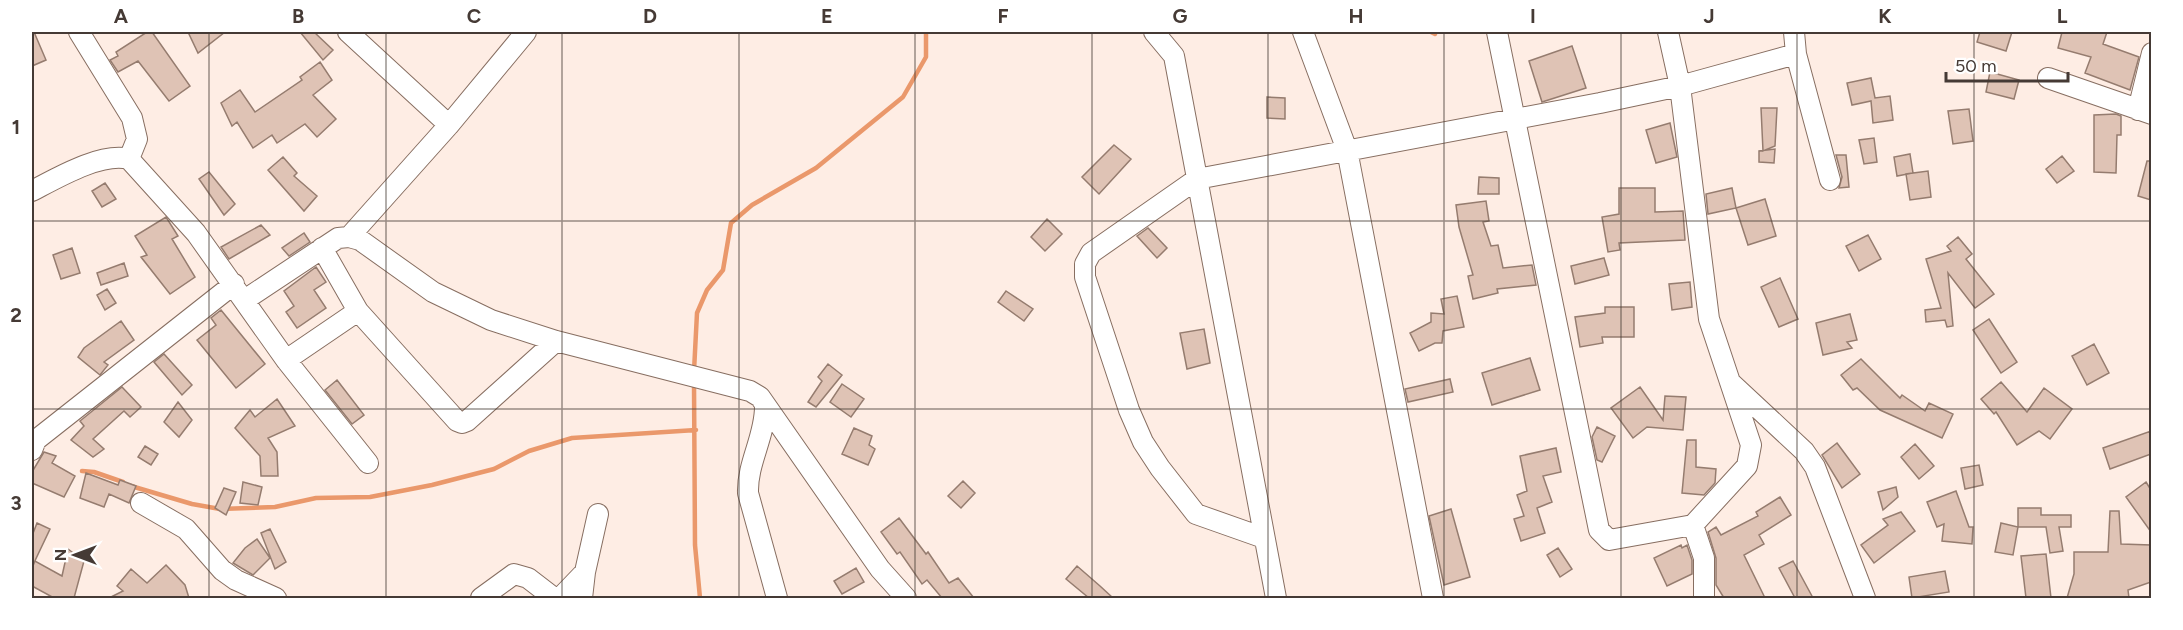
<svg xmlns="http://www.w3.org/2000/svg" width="2183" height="630" viewBox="0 0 2183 630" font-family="Figtree,sans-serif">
<rect width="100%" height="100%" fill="#feede4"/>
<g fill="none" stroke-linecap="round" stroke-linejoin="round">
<path stroke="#ea986b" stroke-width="4.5" d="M1431,32l4,2
M694,371l3,-58 10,-23 16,-20 8,-47 21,-18 64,-37 87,-71 23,-40v-25
M694,383l1,162 5,53
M82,471l12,1 29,10
M131,486l61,18 28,5 55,-2 41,-9 54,-1 62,-12 62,-16 35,-18 43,-13 124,-8"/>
</g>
<path fill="#dfc3b5" stroke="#957c6f" stroke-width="1.5" d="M32,32h2l12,28 -14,6z
M147,32h5l38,54 -21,15 -31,-40 -20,11 -8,-12 8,-4 -2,-4z
M188,32h37l-27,21z
M300,32h14l19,18 -10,10z
M1980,32h32l-6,19 -29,-9z
M2062,32h45l-4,12 36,13 -9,33 -45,-17 6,-16 -33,-9z
M1572,46l14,42 -44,14 -13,-41z
M320,62l12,18 -19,15 23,24 -19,18 -12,-13 -28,19 -5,-8 -19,13 -16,-26 -5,4 -11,-23 19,-13 15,22 47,-32 -2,-3z
M1990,72l29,8 -5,19 -28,-7z
M1871,78l4,20 15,-2 3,24 -20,3 -2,-22 -19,4 -5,-22z
M1267,97l18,1v21l-18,-1z
M1761,108h16l-2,38 -12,5z
M1969,109l4,32 -20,3 -5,-33z
M2116,114l5,2v19h-4l-1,38 -22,-1v-57z
M1670,123l7,34 -21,6 -10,-33z
M1874,138l3,24 -13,2 -5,-24z
M1114,145l17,14 -32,35 -17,-17z
M1775,149l-1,14 -15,-1v-11z
M1910,154l3,19 -16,3 -3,-19z
M1836,155h10l3,32 -10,1 3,-11z
M2062,156l12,15 -17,12 -11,-14z
M283,157l14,16 -3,3 23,20 -13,15 -36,-41z
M2147,161h4v39l-13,-4z
M1928,171l3,26 -21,3 -4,-26z
M209,172l26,32 -11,11 -25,-36z
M1479,177l20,1v16h-21z
M105,183l11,16 -14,8 -10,-16z
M1619,188h36v24l28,-1 2,29 -66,3 1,7 -12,2 -6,-35 17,-3z
M1732,188l4,20 -28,6 -2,-20z
M1765,199l11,37 -28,9 -12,-37z
M1486,201l3,20 -6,1 8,24 7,-1 5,23 29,-3 4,20 -39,4 1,4 -25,6 -5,-23 5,-1 -14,-48 -3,-22z
M166,217l12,19 -6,3 23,38 -25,17 -29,-37 6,-2 -12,-19z
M1047,219l15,15 -17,17 -14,-14z
M261,225l9,10 -41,24 -8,-12z
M1148,228l19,20 -10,10 -20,-22z
M304,233l6,9 -21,14 -7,-8z
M1868,235l13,24 -22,12 -13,-25z
M1958,237l14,17 -6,5 28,35 -19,14 -27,-35 5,53 -6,1 -2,-7 -19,2 -1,-12 16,-2 -15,-49 25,-8 -4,-5z
M72,248l8,25 -19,6 -8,-24z
M1604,258l5,17 -34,9 -4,-18z
M124,263l4,13 -27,9 -4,-12z
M316,267l10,15 -12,8 12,18 -29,20 -11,-16 8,-6 -10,-15z
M1780,278l18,41 -19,8 -18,-40z
M1690,282l2,25 -20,3 -3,-26z
M107,289l9,14 -11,7 -8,-15z
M1006,291l27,18 -9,12 -26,-19z
M1457,296l7,31 -21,4 -1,12h-7l-16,8 -9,-18 21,-11v-9l13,1 -3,-15z
M1605,307h29v30h-32l1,6 -23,4 -5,-30 30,-4z
M221,310l44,54 -29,24 -39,-48 19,-15 -5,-7z
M1850,314l7,26 -10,2 5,6 -29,7 -7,-32z
M1989,319l28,43 -16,11 -28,-43z
M121,321l13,19 -30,22 4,3 -8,10 -22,-18 6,-9z
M1204,329l6,34 -23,6 -7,-36z
M2094,344l15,29 -22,12 -15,-29z
M164,354l28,31 -10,10 -28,-33z
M1530,358l10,32 -48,15 -10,-32z
M1861,359l39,39 2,-3 23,16 4,-8 24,11 -11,24 -62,-28 -23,-22 -4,2 -12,-15z
M828,364l14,11 -26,32 -8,-5 14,-21 -4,-4z
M1450,379l3,13 -45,10 -3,-13z
M337,380l27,35 -12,9 -27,-34z
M2001,382l26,30 17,-24 28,21 -22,30 -11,-8 -22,14 -21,-33 -2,2 -13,-15z
M842,384l22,15 -13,18 -21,-15z
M122,387l19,20 -11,10 -6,-6 -31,28 11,10 -11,8 -22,-17 13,-14 -4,-5z
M1640,387l23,33 2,-24 21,1 -3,33 -36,-3 -14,11 -22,-30z
M277,399l18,27 -27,12 9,14 1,24h-17l-1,-20 -25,-28 15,-18 5,7z
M178,402l14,18 -13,17 -15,-15z
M1597,427l18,9 -13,26 -5,-2 -5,-23z
M854,428l18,8 -3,9 6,4 -7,16 -26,-11z
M2151,431v23l-41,15 -7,-21z
M1687,440h9v27l20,2 -1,14 -11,12 -22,-2z
M1837,443l23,31 -18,14 -20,-33z
M1915,444l19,22 -15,13 -18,-22z
M145,446l13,8 -7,11 -13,-8z
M1556,448l5,24 -18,4 9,26 -15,6 8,25 -24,8 -7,-22 10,-3 -7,-21 10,-4 -7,-35z
M44,452l12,4 -4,7 23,13 -11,21 -32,-14v-11z
M1979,465l4,20 -18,4 -4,-21z
M86,473l32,12 2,-5 16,6 -7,17 -20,-9 -5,13 -24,-9z
M963,481l12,12 -14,15 -13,-12z
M243,482l19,5 -4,18 -18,-2z
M2146,482l5,8v42l-25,-35z
M1896,487l2,10 -15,13 -5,-18z
M224,488l12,4 -10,23 -11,-7z
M1956,491l13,36h4l-1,17 -30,-3 2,-17 -7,3 -10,-25z
M1780,497l11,18 -32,20 5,9 -20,11 21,43h-41l-8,-13v-27l-8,-26 8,-5 5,8 37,-19 -2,-4z
M2018,508h23v7h30v12h-12l4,24 -13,2 -4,-26h-28z
M1451,509l19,68 -26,8 -15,-69z
M2110,511h9l2,33 30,1v37l-23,8 1,8h-62l7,-24v-22h34z
M1901,512l14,19 -41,32 -13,-18 27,-20 -5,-6z
M899,518l27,36 2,-2 21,31 9,-5 16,20h-32l-15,-18 -5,4 -22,-32 -3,2 -16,-22z
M37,523l13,6 -18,38v-31z
M2001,523l17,4 -5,28 -18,-3z
M270,529l16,33 -11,7 -14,-36z
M257,539l13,19 -17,17 -20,-12 12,-15z
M1681,545l1,3 5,-3 5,15v14l-25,12 -13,-28z
M1558,548l14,21 -12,8 -13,-22z
M68,549l16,12 -10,37h-20l-22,-12v-18l3,-7 27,15z
M2046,554l5,44h-25l-5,-42z
M1793,561l20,37h-18l-16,-30z
M166,565l19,20 4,13h-80l14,-7 -6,-5 14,-17 16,14z
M1077,566l23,20 13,12h-24l-23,-19z
M856,568l8,14 -22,12 -8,-13z
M1945,571l4,21 -37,6 -3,-21z"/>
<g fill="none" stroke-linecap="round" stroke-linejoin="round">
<defs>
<path id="street" d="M79,32l53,86 5,21 -8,20
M348,32l101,93 77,-93
M1154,32l20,24 102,542
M1303,32l44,118 86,448
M1497,32l102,498 10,10 84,-15 54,-59 4,-21 -42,-126 -29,-233 -12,-54
M1794,32l2,22 34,126
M2048,78l104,36
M2138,110l14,-57
M32,191c25,-13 69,-39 97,-32l67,74 90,127 82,103
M349,237l100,-112
M322,248l36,63 99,110 5,2 5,-2 89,-80
M246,299l92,-61 11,-1 11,3 73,52 58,28 65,21 194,50 10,6 120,172 26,29
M286,360l72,-49
M1730,382l74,69 11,16 50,131
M765,407c0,30 -18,56 -17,86l29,105
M32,450l4,-10 198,-156
M141,503l45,26 36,41 14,10 40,18
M1693,525l11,33v40
M1264,538l-68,-24 -36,-46 -17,-26 -14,-32 -44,-133v-13l6,-11 106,-74 403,-76 80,-17 116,-32
M481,598l33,-24 14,4 26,20h6l25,-26
M582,598l3,-26 13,-58"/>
</defs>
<use href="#street" stroke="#876e61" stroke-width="22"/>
<use href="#street" stroke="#fff" stroke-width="20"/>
</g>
<path fill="none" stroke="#453a35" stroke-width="1.5" stroke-opacity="0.55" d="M209,32v566M386,32v566M562,32v566M739,32v566M915,32v566M1092,32v566M1268,32v566M1444,32v566M1621,32v566M1797,32v566M1974,32v566M32,221h2120M32,409h2120"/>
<rect width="2183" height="630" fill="none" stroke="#ffffff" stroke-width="66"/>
<g transform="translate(75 555) rotate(270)" stroke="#ffffff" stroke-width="4.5" paint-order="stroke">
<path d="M0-4.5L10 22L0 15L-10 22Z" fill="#453a35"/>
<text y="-9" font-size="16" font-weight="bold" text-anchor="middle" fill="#453a35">N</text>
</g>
<path d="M1946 72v9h122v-9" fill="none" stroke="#453a35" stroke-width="3"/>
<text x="1955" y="72" font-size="18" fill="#453a35" stroke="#ffffff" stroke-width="4.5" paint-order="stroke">50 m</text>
<rect x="33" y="33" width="2117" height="564" fill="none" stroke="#453a35" stroke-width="2"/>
<g font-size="20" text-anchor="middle" font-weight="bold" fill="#453a35">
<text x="121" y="23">A</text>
<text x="298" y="23">B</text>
<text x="474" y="23">C</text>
<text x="650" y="23">D</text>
<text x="827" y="23">E</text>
<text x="1003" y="23">F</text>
<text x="1180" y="23">G</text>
<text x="1356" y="23">H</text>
<text x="1533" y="23">I</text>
<text x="1709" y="23">J</text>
<text x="1885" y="23">K</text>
<text x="2062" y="23">L</text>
<text x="16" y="134">1</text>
<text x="16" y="322">2</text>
<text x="16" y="510">3</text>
</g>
</svg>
